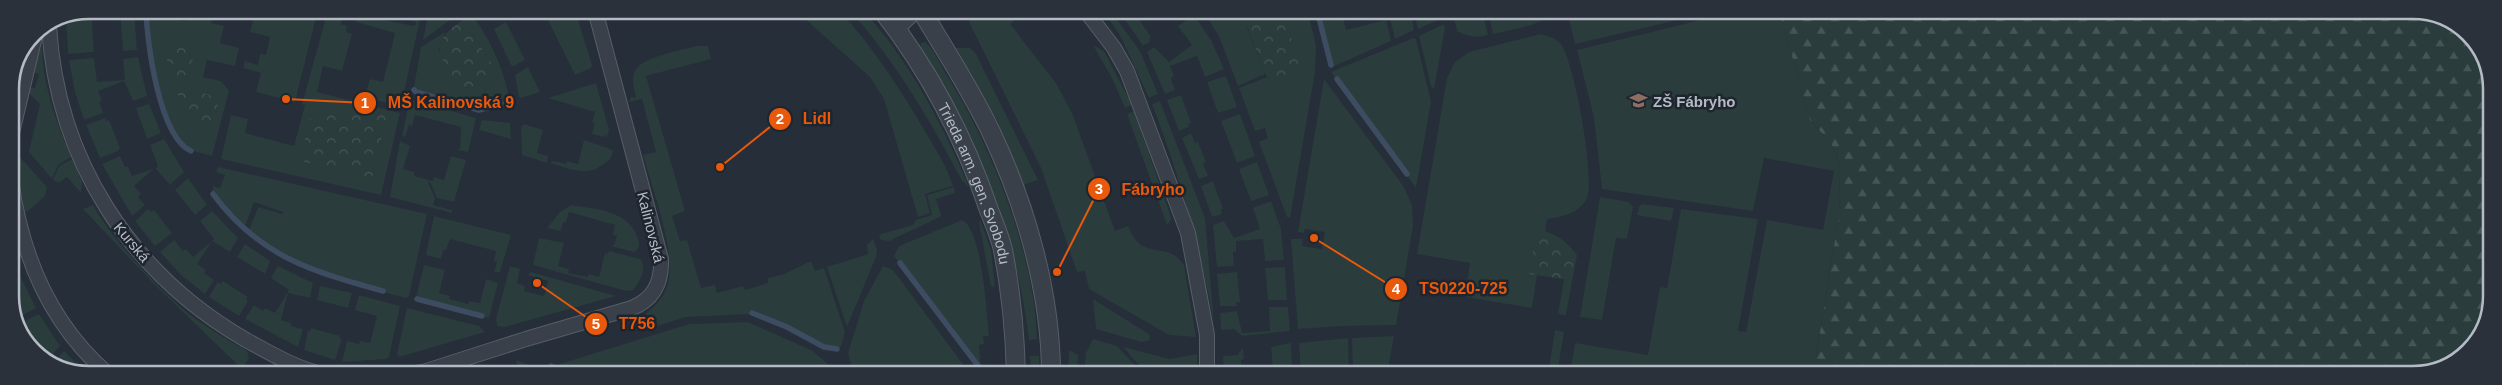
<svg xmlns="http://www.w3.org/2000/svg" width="2502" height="385" viewBox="0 0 2502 385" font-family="Arial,sans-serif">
<defs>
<pattern id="forest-firs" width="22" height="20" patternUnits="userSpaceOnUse" patternTransform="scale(1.25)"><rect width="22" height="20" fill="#2a3c3c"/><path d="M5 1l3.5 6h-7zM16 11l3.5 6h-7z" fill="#465657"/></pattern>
<pattern id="park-crowns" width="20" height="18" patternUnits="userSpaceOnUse" patternTransform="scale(1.25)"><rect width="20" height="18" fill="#2a3c3c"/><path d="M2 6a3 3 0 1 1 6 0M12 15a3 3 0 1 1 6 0" fill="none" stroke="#465657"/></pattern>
</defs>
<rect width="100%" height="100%" fill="#252e39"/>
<path fill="#2a3c3c" d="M88,10h3l3,42 -26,2 -2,-35z
M120,10h14l3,40 -14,1z
M145,10h29l1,6 6,5 8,-1 5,-10h20l-3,13 13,3 -4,17 19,5 -4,18 -28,-6 -4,17 18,4 8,10 -17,65 -30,-8c-25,-43 -35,-89 -37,-138z
M256,10h62l-23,92 -39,-10 5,-19 -18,-5 2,-7 13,4 2,-11 6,1 4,-18 -20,-5z
M328,10l23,2 -2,6 -6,-1 -2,7 6,2 -1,6 6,2 -10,37 -19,-5 -6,26 83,21 -19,82 -160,-36 10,-44 17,4 -3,14 49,13 11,-41 -3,-1z
M367,10h55l-21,96 -35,-8 -1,-2 5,-17 13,3 12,-49 -39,-11 1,-7 58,11 1,-4z
M429,10h39l-13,9 -2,-1 -30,22z
M483,10h18l2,5 -13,6z
M543,10h32l17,55 -1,3 -16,7z
M795,10h44c35,38 64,83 90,128 9,15 19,31 24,48l-28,8 5,19 -12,4 -34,-118 -14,-22z
M849,10h14c46,50 80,115 106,177l-7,-6c-31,-59 -67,-121 -113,-171z
M978,10h49l-17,14 46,59 16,30 43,118 13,-5c15,38 38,12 56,39l12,72 -27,-2 -80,-46 -4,-18 -8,1 -36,-104 -72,-146z
M1102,10h8l30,41 18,43 -9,4 -29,-63z
M1202,10h105l9,35 -1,27 -25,146 -3,-1 -28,-75 9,-4 -3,-10 -10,3 -16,-43 28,-11 3,3 12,-69 -36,14 19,49 -27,12 -19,-50z
M1315,10h26l5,20 40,-10 5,21 -61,27z
M1399,10h11l4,20 -19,9 -5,-20 11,-3z
M1413,10h28l2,8 -25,11z
M1452,10h7l2,9 22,-5 5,21c-12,3 -20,2 -31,-4z
M1497,10h54c-4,16 -43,20 -58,24l-5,-21z
M1567,10h154l-146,34z
M1742,10h37l31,110 20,22 6,10 4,17 -1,47 -26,159h-243l5,-32 73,12 12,-68 7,1 14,-79 77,10 -20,112 8,1 21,-112 56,10 11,-59 -70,-13 -11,53 -151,-22 -8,-71 -17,-68z
M1134,12l17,25 -2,2 1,3 -7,4 -19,-28z
M472,14c20,29 32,54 38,89l-31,7 -66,-18 8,-45 24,-15 -6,18 27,38 12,-3 15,-20 -30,-45z
M1194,15l17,25 13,29 -19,8 -8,-21 -27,10 4,10 -3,2 4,12 -10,4 -18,-42 7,-5 15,15 23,-17 -14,-19z
M506,22l19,38 -11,6 -3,-1 -17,-36z
M1444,24l1,4 -11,61 -3,-3 -12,-50z
M1541,34c7,2 15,4 20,10 13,17 36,138 25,156 -8,14 -25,17 -39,19l-2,12c15,5 23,12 32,24l-11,60 -8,-1 6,-35 -27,-4 -5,33 -67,-11 5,-34 -53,-9 30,-176 8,-16 14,-10z
M1413,38l3,1 15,63 -15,86 -85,-116z
M925,42c9,7 15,22 21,32 46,73 88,178 91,265l-8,1c-13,-109 -51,-197 -109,-290l1,-7z
M42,43c0,40 14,78 29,114l-13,8 -6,14 -23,-27 11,-48 -12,-12 1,-5 6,1 4,-14 -6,-2z
M1093,45l11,6 28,54 -7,3 -13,-30z
M697,46h11l3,13 -65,17 39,135 -13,5 8,25 7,-1 14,48 14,-3 2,8 26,-7 2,4 23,-7v-5l16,-4 27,-13 4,10 9,-3 21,64 -4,14 -4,3 -13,-1 -72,-34 -66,3 -32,10 -8,-4 -3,-7c10,-8 20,-17 24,-29 11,-31 -15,-99 -24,-132l13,-3 -14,-53 -13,3 2,-5 5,1c-2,-9 -5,-19 -1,-27 6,-14 47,-21 62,-25z
M956,48h14l6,6 62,126 -14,5 -27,-65z
M138,57l9,39 -14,5 -9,-20 -26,10 4,10 -3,1 4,11 -19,7 -9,-28 -6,-32 25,-2 3,24 28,-2 -2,-21z
M528,67l12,25 -19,6 -2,-1 -4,-22z
M1226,76l11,31 -19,6 -11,-31z
M1324,79l80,108 8,18 1,21 -17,99 -52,1 -46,3 -7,-90h12l-1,7 20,3 3,-17 -20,-3 -1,4 -6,-1z
M596,83l13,47 -1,5 -5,2 -14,-4h3l3,-10 -3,-1 3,-10 -47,-14z
M1181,95l10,28 -3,1 1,3 -10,4 -12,-31z
M414,100l62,18 -8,34 -12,-2 4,-1 1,-22 -46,-12 -3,11 -3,-1 -4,12 -3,-1 7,-33z
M1160,101l45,117 9,106c-13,-76 -35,-148 -62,-220z
M149,104l12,29 -14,6 -11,-31z
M1134,111l36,103 1,6 -4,5 -40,-111z
M1240,114l15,42 -18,7 -16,-42z
M105,118l1,3 3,-1 11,28 -2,3 -18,7 -14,-33z
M482,120l28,3 1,16 -32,-9z
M524,124l19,6 -6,23 11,3 -1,7 -25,-8 -1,-28z
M1191,133l4,10 3,-1 8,20 -3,1 5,13 -9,3 -17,-41z
M164,139l20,33 -14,13 -15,-17 -21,18 7,8 -3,3 7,8 -13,11 -30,-52 18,-8 5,11h3l4,9 24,-8 2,-2 -8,-21z
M584,140l29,10c0,5 -3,10 -8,13 -16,15 -35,6 -54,0l1,-2 14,3 1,-3 11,3z
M400,141l10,5 -7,23 11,3v4l19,5 1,-4 10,3 7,-24 15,4 -12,42 -17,-4 -7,-16h-2l7,16 -2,7 19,5v3l-62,-16z
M17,154l30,33 -2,9 -17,15h-3l-8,-43z
M72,159l10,23 -1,11 -14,-16 -8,6 -6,-3 6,-14z
M1257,162l12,33 -18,6 -12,-32z
M218,167l209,47 -18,82 -3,2c-56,-15 -114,-26 -158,-65l10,-26 24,7 1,-2 -29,-10 -10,27 -32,-35 1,-8 7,2 5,-13 -9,-3z
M188,178l19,27 -12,10 -20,-25z
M1213,181l10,28 -2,1 1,4 -10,3 -11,-31z
M954,187l1,6 -19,6 5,16 -1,2 -51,24 -8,-1 -2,-4 2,-2 32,-9 3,-5 16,-5 -5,-20z
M1600,197l29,5 4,5 -6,32 -11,-1 -14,82 -22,-3z
M1271,201l10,28 3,31 -19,1 -2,-22 -27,2v11h-3l1,14 -17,1 -4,-42 11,-4 10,17 26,-9 -7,-21z
M1642,204l32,4 -3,13 -34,-6 2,-8z
M93,205c20,36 64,82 96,109 18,14 38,25 58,37l2,7 -7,11 -89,-86 -70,-74z
M571,205c24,4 59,5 67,34 2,7 2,9 -4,13l-23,-6 3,-1 3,-9 -4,-1 2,-10 -46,-13 -3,10h-3l-2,9 -14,-3 13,-16z
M148,209l3,3 3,-2 18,23 -17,13 -20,-25z
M212,211l26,27 -8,14 -18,-11 -15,23 9,6 -2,3 10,7 -9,14 -24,-19 -21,-23 14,-12 9,11 3,-2 7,8 19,-16 2,-2 -14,-18z
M434,216l77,19 -11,37h-6l3,-10 -3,-1 2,-10 -46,-12 -4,11h-3l-2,9 -15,-4z
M980,219l11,31 4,36 -4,1 -12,-64z
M962,220c20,9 25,94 27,116h-6l1,8 -5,1 2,27 -87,-116 5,-10z
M539,238l25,5 -6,23 11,3 -1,4 20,4 1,-3 10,3 6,-24 3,1 1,-3 31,8c8,9 0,23 -7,31l-7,1 -93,-26z
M873,239l4,10 -1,8 -29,70 -20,-60 41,-13 -1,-9z
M245,244l25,17 -5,13 -28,-17z
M424,265l21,5 -6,23 11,3 -1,3 19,5 1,-3 11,2 6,-24 12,4 -9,35 -72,-17 -1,-3z
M278,266l35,17 -3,15 -22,-5 -7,27 10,3v3l12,3 -5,18 -53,-28 9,-14 9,6 2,-3 10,5 13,-21 1,-2 -18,-12z
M510,266l10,3 -3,14 8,3 -1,5 20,5 4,-15 -20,-6 3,-3 85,24 -112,31 -7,-1 -1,-7z
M883,266l10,4 78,105h-117l-6,-22 16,-52z
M1285,267l2,33h-19l-3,-32z
M15,269l2,1 19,38 -15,8 -9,-17v-28z
M1237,272l3,30h-4l1,4h-17l-3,-32z
M223,281l25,16 -2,3 2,1 -9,15 -30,-19 9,-15 3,2z
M320,286l32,7 -4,15 -31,-8z
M359,295l41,11 -11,51 -3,2 -44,3 5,-21 12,3 1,-3 10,2 7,-27 -22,-6z
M1093,299l51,32 5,3 1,6 -9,2 -45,-13z
M1269,307h19l2,24 -48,5 -8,-7 -13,1 -1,-17 17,-2 5,22 28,-2z
M407,308l72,18 6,6 -86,25 -2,-3z
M39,314l21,32 -12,13 -13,-12 -2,2 -8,-16 3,-2 -5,-9z
M748,322l65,29 27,24 -270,-1 -20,-7 139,-43z
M311,328l29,8 -1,2 3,1 -7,21 -31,-10 4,-19h2z
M1555,330l9,2 -7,43h-9z
M1394,336l-7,39h-34l-1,-37z
M1348,338l1,37h-48l-2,-32z
M1093,339l24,7 27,29h-60l2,-22z
M1291,343l1,24 -19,2 -2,-22z
M1123,347l47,12 27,-5v21h-49z
M1243,348l1,11 -3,1 1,13 -18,1 -1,-18 14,-1z
M1069,350l9,5 -1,20h-9z
M64,351l23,23c-12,0 -24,-5 -32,-13z
M1030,356h9l1,19h-9z
M516,360l37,14h-39l5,-1z
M268,364l26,10h-34l-2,-2z"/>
<path fill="url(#forest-firs)" d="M1779,10l645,1 42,19 24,43 1,234 -25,48 -52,20h-601l26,-159 1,-47 -4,-17 -6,-10 -20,-22z"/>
<path fill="url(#park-crowns)" d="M1282,11l18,52 -2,7 -28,10 -5,-6 -19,-50z
M463,20l30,45c-5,16 -16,25 -33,22l-20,-31c-2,-19 9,-26 23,-36z
M167,45l26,2 -1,26 -9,9 3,8 33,7 -5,27 -27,-6 -20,-53z
M383,108l5,2 -16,68 -72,-17 12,-52 70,5z
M1536,231l20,5 20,18 -5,26 -42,-6z"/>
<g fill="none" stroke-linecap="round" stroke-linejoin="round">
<path stroke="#3d4c60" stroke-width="5.5" d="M146,10c1,32 13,127 45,141
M1317,10l14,55
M1337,79l70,95
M414,90l2,2 63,18 24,-6
M213,194c47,63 98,77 170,97
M900,263l79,104
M417,299l65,17
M752,313l35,14 37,20 13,2
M551,366l22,8"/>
<defs>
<path id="minor" d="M1085,10l29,38 13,23 61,162 19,102v40
M49,26c8,134 81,247 197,314 24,13 49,28 76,34
M897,29l20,-19
M11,137l25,-105
M11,179c10,75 39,145 97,195
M408,374l15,-2 103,-33 106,-31c22,-9 30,-26 29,-49l-66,-249"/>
<g id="tertiary">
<path id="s1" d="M882,10c46,59 83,129 107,200 5,13 11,27 14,40 8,41 12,83 13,125"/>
<path d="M921,10c24,40 50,80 70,122 35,74 60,161 60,243"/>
</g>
</defs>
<use href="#minor" stroke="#575e67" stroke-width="16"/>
<use href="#tertiary" stroke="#575e67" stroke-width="20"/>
<use href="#minor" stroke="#39404a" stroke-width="14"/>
<use href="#tertiary" stroke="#39404a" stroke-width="18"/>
</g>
<defs>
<symbol id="school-bare" viewBox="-9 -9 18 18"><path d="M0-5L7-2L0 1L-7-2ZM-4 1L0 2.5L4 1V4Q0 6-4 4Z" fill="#8d6e63" stroke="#1e252e" stroke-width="2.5" paint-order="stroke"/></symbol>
</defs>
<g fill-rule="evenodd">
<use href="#school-bare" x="1626" y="88" width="25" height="25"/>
</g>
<g text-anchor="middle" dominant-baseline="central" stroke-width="5" stroke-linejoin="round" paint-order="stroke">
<g font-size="15" font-weight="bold" fill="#b4bbc5" stroke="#1e252e" text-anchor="start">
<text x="1653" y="101">ZŠ Fábryho</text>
</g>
<g font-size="15" fill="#b4bbc5" stroke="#1e252e">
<text stroke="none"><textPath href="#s1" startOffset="198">Trieda arm. gen. Svobodu</textPath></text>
<text transform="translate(651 227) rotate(76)">Kalinovská</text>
<text transform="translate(132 242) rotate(50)">Kurská</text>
</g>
</g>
<path d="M0 0H2502V385H0ZM89 19H2413A70 70 0 0 1 2483 89V296A70 70 0 0 1 2413 366H89A70 70 0 0 1 19 296V89A70 70 0 0 1 89 19Z" fill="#2a313a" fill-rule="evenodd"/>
<path fill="none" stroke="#b4bbc5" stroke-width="2.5" d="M89 19H2413A70 70 0 0 1 2483 89V296A70 70 0 0 1 2413 366H89A70 70 0 0 1 19 296V89A70 70 0 0 1 89 19Z"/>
<path fill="none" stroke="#e8590c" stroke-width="2" d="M286 99L365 103M720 167L780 119M1057 272L1099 189M1314 238L1396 289M537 283L596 324"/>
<g fill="#e8590c" stroke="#1e252e" stroke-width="2">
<circle cx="286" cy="99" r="5"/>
<circle cx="720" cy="167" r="5"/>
<circle cx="1057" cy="272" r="5"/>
<circle cx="1314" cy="238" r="5"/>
<circle cx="537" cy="283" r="5"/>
<circle cx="365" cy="103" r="12"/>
<circle cx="780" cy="119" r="12"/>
<circle cx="1099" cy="189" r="12"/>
<circle cx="1396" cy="289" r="12"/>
<circle cx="596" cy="324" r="12"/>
</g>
<g font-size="15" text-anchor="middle" font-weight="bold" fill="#fff">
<text x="365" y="108">1</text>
<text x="780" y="124">2</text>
<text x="1099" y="194">3</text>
<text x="1396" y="294">4</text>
<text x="596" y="329">5</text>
</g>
<g font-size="16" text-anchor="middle" font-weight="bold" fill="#e8590c" stroke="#1e252e" stroke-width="5" stroke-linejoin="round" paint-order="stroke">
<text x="451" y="108">MŠ Kalinovská 9</text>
<text x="817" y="124">Lidl</text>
<text x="1153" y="195">Fábryho</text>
<text x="1463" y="294">TS0220-725</text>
<text x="637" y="329">T756</text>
</g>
</svg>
